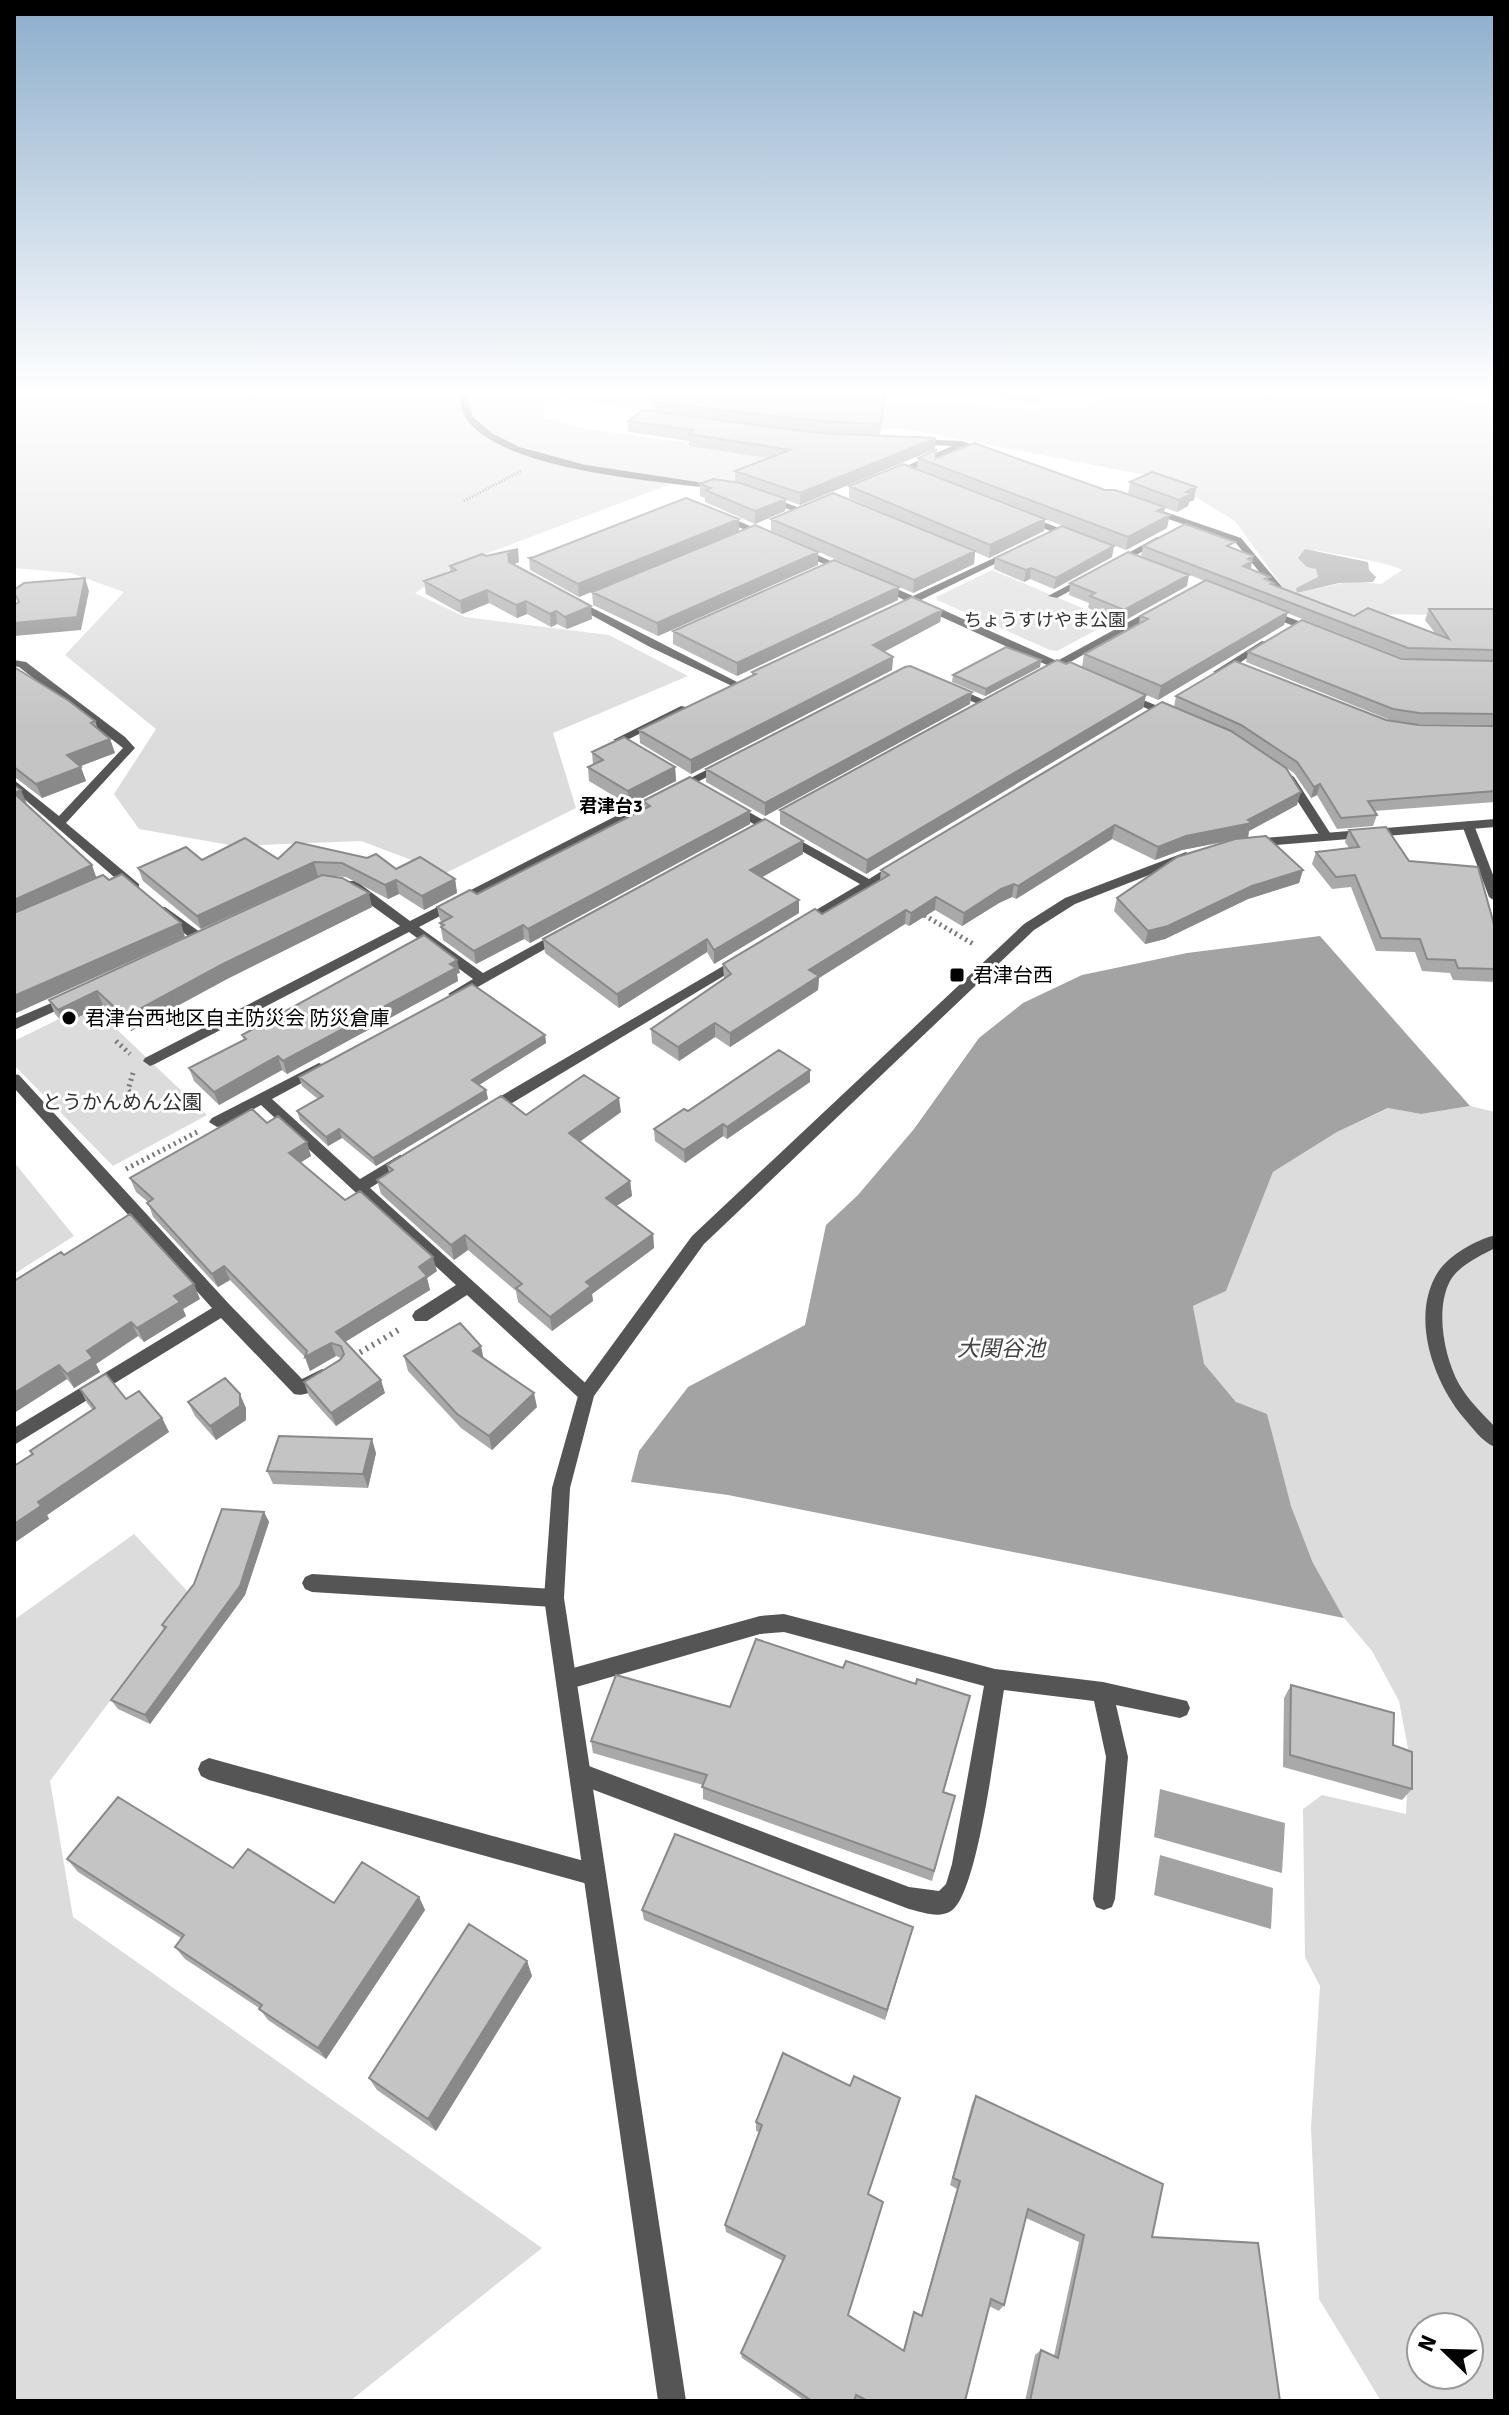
<svg xmlns="http://www.w3.org/2000/svg" width="1509" height="2415" viewBox="0 0 1509 2415" font-family="Signika,'Noto Sans JP',sans-serif">
<rect width="100%" height="100%" fill="#fff"/>
<path fill="#dcdcdc" fill-rule="evenodd" d="M14,389h280l18,4 59,-4h305l93,20 176,-5 85,5 52,-1 36,-17 256,-2 77,8 44,11v207l-193,-1 -67,-93 -69,-42 -259,-50 -91,1 -253,-31 -17,3 -4,15 45,12 178,24 14,31 -36,8 -72,-8 -212,80 -44,29 50,24 144,18 79,41 -135,57 23,75 -130,65 -85,-32 -126,5 -96,-17 -25,-35 42,-65 -91,-74 59,-63 -53,-19 -57,-5zM1314,550c16,3 78,13 88,20l-21,14 -30,-3 -53,12 -2,-5 23,-11z
M992,570l121,51 -56,30 -7,-1 -113,-50 -1,-3z
M90,1004l117,111 -94,51 -99,-101v-24z
M1470,1106l25,6v1289h-114l-62,-102 -8,-171 9,-142 -15,-29 -2,-148 19,-14 84,19 3,-60 -10,-53 -27,-50 -28,-33 -31,-55 -22,-57 -55,-104 -33,-38 -10,-58 33,-15 47,-119 64,-40 52,-24 32,6zM1421,2327h48v48h-48z
M14,1162l60,74 -60,38z
M134,1534l56,60 -140,187 23,136 469,331 -192,153h-336v-781z"/>
<path fill="#a3a3a3" d="M1305,549l63,13 1,8 7,7 -3,5 -34,1 -42,10 -1,-5 22,-11 -2,-8 -9,-2 -9,-9z
M1320,936l150,170 -49,8 -33,-6 -51,24 -64,40 -47,119 -33,15 11,58 32,38 31,12 24,92 22,57 31,55 -616,-123 -97,-13 8,-31 49,-64 117,-62 21,-100 32,-30 56,-66 65,-91 44,-35 59,-28 105,-22z
M1160,1789l125,34 -3,50 -128,-36z
M1160,1855l113,33 -2,41 -117,-34z"/>
<g fill="none" stroke-linecap="round" stroke-linejoin="round">
<path stroke="#777" stroke-width="3" stroke-dasharray="1 2" stroke-linecap="butt" d="M464,501l57,-30"/>
<path stroke="#777" stroke-width="4" stroke-dasharray="1 3" stroke-linecap="butt" d="M922,914l6,3"/>
<path stroke="#777" stroke-width="5" stroke-dasharray="2 4" stroke-linecap="butt" d="M924,915l51,30
M116,1041l14,13
M133,1073l-5,17 9,11
M126,1169l73,-38"/>
<path stroke="#777" stroke-width="6" stroke-dasharray="2 5" stroke-linecap="butt" d="M354,1356l46,-27"/>
<path fill="#555" fill-rule="evenodd" d="M457,389h8l8,28 19,16 27,14 67,18 138,21 -4,3c-62,-8 -216,-18 -254,-70 -6,-9 -6,-21 -9,-30z
M762,496h6l42,16 -8,2 -40,-14z
M1089,574l5,3 -2,2 -35,19 -9,-2z"/>
<path fill="#555" fill-rule="evenodd" d="M1451,389l44,4v4l-40,-6z
M914,439l48,2 28,10 -4,3 -25,-7 -67,31h-6v-4l64,-28 -41,-2 -1,-2z
M1151,507l90,31 47,56 -9,2 -44,-54 -87,-30 -2,-2z
M715,513h6l51,23 -8,2 -49,-21z
M1025,515l52,20 2,2 -8,2 -49,-19 -2,-2z
M1157,537l8,2 -36,20 -8,-2z
M796,548h6l51,23 -8,2 -49,-21z
M1011,550l8,2 -98,48 136,61 97,-53 9,2 -98,55 3,3 -1,2 -10,-1 -12,6 -5,-3 9,-6 -136,-62h-9v-4l-29,-15 8,-2 30,13z
M573,598l168,86 -9,2 -82,-39 -81,-44 -1,-2z
M1262,641l9,2 -49,31 -9,-2z
M14,660l12,2 99,75 10,11 -69,75 73,61v6h-10l-115,-100v-10l45,36 64,-68 -104,-81 -5,-1z
M947,687h8l38,17 -10,2 -36,-15z
M1124,692l53,22 2,2 -10,2 -49,-21 -1,-2z
M681,706l10,2 -68,34 -10,-2z
M726,760l4,1v4l-311,162 64,46 73,-40 5,-1 7,4 -108,61 -5,1 -7,-4 25,-15 -64,-47 -254,132 -5,2 -7,-5 2,-3 255,-132 -54,-39v-6h10l54,40z
M1288,773l6,4 38,59 -2,3h-8l-2,-3 -38,-59z
M731,802l138,77 24,-15 4,-1 6,4 -94,59h-10v-6l61,-36 -133,-75v-6z
M1468,821l6,4 21,55v21l-6,-4 -27,-72z
M165,907l39,28v6h-10l-34,-27v-6z
M742,955l7,4 -2,3 -255,153h-10l-3,-4 3,-4z
M70,995l7,4 -2,3 -61,28v-11z
M319,1063l5,2 2,3 -2,3 -52,28 88,80 40,-24h10l3,4 -3,4 -40,25 222,201 3,5 -3,5 -6,2 -6,-2 -113,-104 -40,26h-12l-3,-5 3,-5 41,-26 -195,-180 -39,21 -5,1 -8,-5 3,-4z
M14,1074l5,1 210,229 73,75 20,-10 6,2 3,5c-6,10 -25,22 -37,18l-73,-76 -207,127v-17l198,-120 -198,-220z
M1495,1235v13c-15,8 -36,17 -45,33 -15,28 -6,76 9,103 9,16 23,29 36,43v20c-13,-5 -23,-20 -32,-30 -30,-36 -53,-101 -25,-145 12,-18 37,-31 57,-37z
M312,1574l242,15 7,3 3,6 -3,6 -7,3 -242,-15 -7,-3 -3,-6 3,-6z
M784,1614l211,55 108,13 84,19 3,7 -3,7 -7,3 -64,-13 12,52 -13,142 -3,8 -8,3 -8,-3 -3,-8 13,-142 -12,-56 -90,-11c-7,38 -25,204 -53,221 -12,8 -29,1 -42,-2l-336,-127 -3,-8 3,-8 8,-3 328,124 30,4 7,-7 6,-20 32,-178 -200,-54 -24,2 -194,56 -7,-3 -3,-7 3,-7 7,-3 194,-54z
M209,1758l386,106 8,3 3,8 -3,8 -8,3 -386,-106 -8,-4 -3,-7 3,-7z"/>
<path fill="#555" fill-rule="evenodd" d="M1267,609l53,20 1,2 -9,2 -49,-19v-4z
M1495,819v8l-243,20 -6,-4 6,-4z
M1186,852l6,4 -2,3 -115,45 -41,26 -330,314 -110,152 -24,92 -6,110 122,803h-28l-114,-803 8,-110 28,-99 112,-153 332,-312 41,-26z"/>
</g>
<path fill="#a9a9a9" d="M671,389h377l-12,14 -47,-6 -103,-4 -6,43 55,13 -135,56 -14,-5 -1,11 -30,13 -50,-22v-4l-5,-2v-12l35,-2v-11l33,-13 -79,-12v-5l-61,-9v-11l26,-10 -1,-9z
M918,458l17,1 193,35 2,-12 66,5 -2,13 -5,2 -1,4 -11,6 -12,-4 -1,5 3,15 -41,22 -81,-31 -1,12 -55,27 -14,-6 -1,12 -61,29 -142,-62v-12l181,23 -103,-44v-12l68,-16z
M739,519v12l-160,66 -49,-27 -1,-12z
M1143,546l91,3 19,7 -2,13 23,14 -1,2 81,31 81,17 -10,-13 4,-11h66v52l-90,-2 -118,-46 -3,12 -126,75 -76,-33 2,-13 55,-30 1,-8 65,-35 -64,-25z
M486,556l33,6 -5,2 78,55 -25,10 -10,-5 -6,3 -24,-13 -10,4 -28,-15 -27,11 -36,-20 -2,-13 26,-9v-6z
M1112,557l-58,32 -24,-10 -6,3 -30,-13 1,-11z
M818,565l-160,71 -65,-31 -1,-13z
M1070,583l117,3 -65,36 -34,-14 1,-5 -20,-8z
M898,600l-161,76 -64,-32v-13z
M942,610l-2,12 -56,30 9,5 -1,13 -201,104 -51,-31 -1,-13 113,-54v-4z
M1248,652l154,7 93,2v64l-80,-1 -25,-4 -144,-58z
M1041,660l-1,7 -55,29 -33,-14 1,-7z
M14,667l81,54 3,8 12,10 5,14 -35,13 6,15 -44,17 -26,-20h-2z
M972,692l-2,12 -205,112 -59,-34v-13z
M1146,695l-3,13 -277,166 -86,-50v-14z
M1176,696l210,24 33,5 76,1v76l-121,9 3,4 -4,11 -36,3 -20,-34 -6,3 -17,-25 -60,-40 63,72 -48,26 -1,6 -12,2 67,31 -4,13 -51,16 -83,40 -20,5 -31,-33 3,-13 116,-58 -51,10 -27,10 -43,-21 -96,60 -4,-2 -13,6 -37,23 -27,-16 -26,16 -4,-2 -86,54 -1,12 -88,57 -15,-10 -36,24 -27,-18 -1,-14 73,-50 -1,-15 99,-50 58,-34 1,-10 293,-163z
M592,752l83,15 1,14 -47,24 -40,-24 -1,-14 5,-2z
M643,801l107,10v13l-220,119 -6,-4 -48,25 -33,-24 -3,-17 2,-1 -2,-2 -3,-13 40,-13 166,-84z
M1349,830l60,31 86,67v54l-42,-2 -3,-7 -28,-2 -7,-19 -39,-1 -25,-64 -19,2 -20,-25 4,-12 33,-4 -4,-6z
M803,841v13l-41,23 37,36 -85,51 -7,-12 -88,56 -74,-55 -2,-14z
M296,842l100,27 59,10 2,14 -33,17 -25,-16 -11,5 -42,-22 -13,-1 39,31 -145,72 -96,52 -28,-26 -39,19 -9,-10 -6,-14 271,-124 -119,53 -58,-48 -5,-13 64,-8 76,-1z
M460,973l-3,1 1,7 -171,93 -5,-4 -63,35 -25,-24 -5,-13 55,-28 -2,-5z
M545,1035l1,8 -67,42 7,5 2,9 -112,67 -34,-28 -14,8 -28,-26 -3,-9 21,-12 -16,-13 -3,-9z
M810,1070v12l-83,57 -4,-3 -38,27 -30,-22 -1,-12 34,-18z
M621,1112l-42,30 51,39 2,15 -16,10 37,28 1,14 -62,46 1,7 -41,30 -34,-29 -2,-11 -48,-41 -14,10 -73,-66 -4,-14 12,-8 -2,-7 139,-50z
M267,1123l44,33 -11,7 45,37 92,71 -10,7 3,12 -85,52 40,51 -49,33 -27,-30 -5,-14 37,-24 -5,-2 -26,15 -5,-14 -75,-77 -12,7 -65,-70 -5,-15 -12,-10 -6,-14z
M64,1255l136,44 -17,10 3,7 -42,26 -6,-6 -42,28 4,8 -26,16 -7,-9 -53,34v-132z
M404,1356l133,51 -45,43 -31,-22 -53,-57z
M80,1389l46,10 36,19 7,14 -122,83 2,4 -35,24v-77l79,-56 -6,-7z
M188,1402l58,6v12l-30,20 -21,-24z
M376,1453l-8,35 -95,-4 -6,-13z
M264,1512l5,10 -24,73 -95,129 -32,-15 -7,-9 53,-70 -2,-5z
M843,1668l124,40 -23,84 11,4 -23,85 -229,-82v-14l-110,-32 -2,-12 139,-34z
M1291,1685l102,60 19,44 -10,11 -119,-33 1,-69z
M67,1859l166,9 101,35 85,-6 6,13 -99,149 -58,-39 -9,-12 -74,-49 -10,-12 6,-9 -103,-66z
M642,1910l271,17 -28,93 -241,-100z
M527,1961l5,15 -96,155 -59,-41 -8,-12z
M976,2096l176,141 128,164h-255l10,-46 6,-5 13,6 25,-114 -53,-24 -22,87 -5,6 -10,-5 -24,95h-107l-3,-2 -1,2h-49l-63,-43 -1,-5 42,-92 -57,-29 -1,-7 34,-93 -3,-1v-9l112,72 -20,121 55,35 9,-32 2,-6 7,4 36,-127 -7,-4 22,-81z"/>
<path fill="#898989" d="M1040,389h8l-12,14 2,-11z
M936,438l-1,11 -135,56v-12z
M1196,487l-2,13 -5,2 -1,4 -11,6 2,-12 7,-8z
M786,499l-1,12 -30,13v-13z
M1165,507l-3,12 8,-4 -3,13 -41,22 2,-13 29,-26z
M739,519v12l-160,66 -1,-13z
M1045,519l-1,12 -55,27 1,-13z
M1114,546l-2,11 -58,32 2,-11z
M518,549l1,13 -9,4 -2,-12z
M975,551l-1,13 -61,29 1,-13z
M818,552v13l-160,71 -1,-13z
M1253,556l-3,15 -7,-5 5,-7z
M1031,568l-1,11 -6,3 2,-12z
M1189,575l-2,11 -65,36 2,-12z
M85,578l4,13 -8,39 -67,6v-13z
M899,587l-1,13 -161,76v-13z
M487,590l2,13 -27,11 -2,-13z
M526,601l1,13 -10,4 -1,-13z
M591,606l1,13 -25,10 -2,-12z
M942,610l-2,12 -68,36 1,-13z
M556,611l1,13 -6,3 -1,-13z
M1288,612l-4,13 -126,75 3,-14z
M893,657l-1,13 -201,104v-14z
M1041,660l-1,7 -55,29 1,-7z
M972,692l-2,12 -205,112v-13z
M1146,695l-3,13 -277,166 1,-14z
M110,739l5,14 -42,16 -6,-14z
M81,767l5,14 -44,17 -6,-14z
M675,767l1,14 -47,24 -1,-14z
M1320,784l-3,11 -6,3 3,-11z
M21,790l6,14 -13,-11z
M1301,792l-4,13 -48,26 -1,6 -66,13 -27,10 3,-13 28,-11 62,-16z
M750,811v13l-220,119 -2,-14z
M1115,825l-3,14 -96,60 2,-13z
M803,841v13l-53,30v-14z
M314,862l4,14 -117,53 -4,-13z
M92,865l5,14 -83,38v-17z
M1303,870l-4,13 -51,16 -83,40 -20,5 3,-13 104,-45z
M455,879l2,14 -33,17 -2,-14z
M396,880l3,14 -11,5 -3,-14z
M1014,884l-2,13 -13,6 -37,23 2,-13 37,-24z
M369,893l3,14 -145,72 -96,52 -6,-14 98,-53z
M936,897l-1,13 -26,16 2,-13z
M799,900v13l-85,51v-14z
M906,910l-1,14 -86,54 -1,12 -88,57v-14l79,-63z
M181,923l4,14 -171,77v-18z
M523,925l1,14 -48,25 -2,-13z
M707,939v13l-88,56 -2,-14z
M457,960l3,13 -3,1 1,7 -171,93 -4,-13z
M97,991l6,14 -39,19 -6,-14z
M715,1023v14l-36,24 -1,-14z
M545,1035l1,8 -72,45 -2,-8z
M278,1056l4,14 -63,35 -5,-13z
M810,1070v12l-83,57v-12z
M486,1090l2,9 -112,67 -3,-8z
M619,1098l2,14 -50,36 -2,-15z
M723,1124v12l-38,27 -1,-13z
M339,1129l3,9 -14,8 -2,-9z
M307,1142l4,14 -18,11 -4,-14z
M630,1181l2,15 -25,16 -1,-14z
M653,1234l1,14 -62,46 1,7 -41,30 -2,-14 36,-35z
M465,1235l3,15 -14,10 -3,-15z
M433,1257l4,14 -10,7 3,12 -90,55 -4,-13 83,-65z
M224,1266l6,14 -12,7 -6,-13z
M194,1284l6,15 -17,10 3,7 -42,26 -7,-14 37,-32z
M131,1322l7,14 -42,28 4,8 -26,16 -7,-14 20,-23z
M331,1343l5,13 -26,15 -5,-14z
M481,1346l3,14 -11,-9z
M59,1365l8,14 -53,34v-20z
M381,1380l4,13 -49,33 -5,-13z
M534,1393l3,14 -45,43 -3,-14z
M240,1394l6,14v12l-30,20 -6,-14z
M162,1418l7,14 -122,83 2,4 -35,24v-19l24,-22z
M372,1439l4,14 -8,35 -5,-14z
M264,1512l5,10 -24,73 -95,129 -5,-9z
M419,1897l6,13 -99,149 -8,-11z
M913,1927l-3,10 -25,83 2,-10z
M527,1961l5,15 -96,155 -8,-12z"/>
<path fill="#c4c4c4" stroke="#898989" stroke-width="2" d="M671,389h214l-4,35 -62,-3 -166,-19z
M1017,389h23l-2,3z
M643,410l175,23 118,5 -136,55 -65,-22 55,-21 -101,-16 4,-4 -65,-9z
M974,443l131,47h10l50,17 -8,4 13,4 -42,22 -210,-79 18,-8 -1,9z
M903,464l142,55 -55,26 -141,-59z
M1152,472l44,15 -10,5 5,2 -12,6 -49,-18z
M713,479l27,4 46,16 -31,12 -50,-21 6,-2 -11,-4z
M833,493l142,58 -61,29 -143,-61z
M686,498l53,21 -161,65 -49,-26 5,-1z
M1185,524l50,18 -8,4 26,10 -5,3 4,2 -9,5 27,11 -5,2 9,4 -3,1 83,32 14,-8 81,31 -20,-30h66v41l-87,-2 -265,-102z
M755,525l63,27 -161,71 -65,-31z
M1062,526l52,20 -58,32 -25,-10 -5,2 -31,-12z
M518,549l-10,5 1,8 82,44 -26,11 -9,-6 -6,3 -24,-13 -10,4 -29,-15 -27,11 -36,-20 32,-11 -6,-4 32,-12 4,2z
M1128,552l61,23 -65,35 -34,-14 5,-3 -25,-10z
M834,560l65,27 -162,76 -64,-32z
M85,578l-8,39 -63,6v-18l5,-3 -3,-6h-2v-6l10,-7z
M1206,580l82,32 -127,74 -77,-32 64,-35 -8,-3z
M912,597l30,13 -69,35 20,12 -202,103 -52,-30 117,-56 -4,-2z
M1302,620l100,39 93,2v53l-76,-1 -26,-4 -145,-57z
M1006,647l35,13 -55,29 -33,-14z
M1057,660l9,4 4,-2 76,33 -279,165 -87,-50z
M1235,661l151,59 33,5 76,1v65l-127,10 9,14 -36,3 -21,-34 -6,3 -17,-25 -56,-37 -65,-29z
M910,666l62,26 -207,111 -59,-34 199,-102z
M14,667l55,34 26,20 -4,2 19,16 -43,16 14,12 -45,17 -22,-17z
M1162,702l69,29 55,37 15,24 -53,28 4,3 -66,13 -28,11 -43,-22 -97,61 -4,-2 -13,5 -37,24 -28,-16 -25,16 -5,-3 -97,60 10,6 -89,57 -15,-10 -37,24 -27,-18 80,-55 -8,-10 92,-55 7,5 67,-39 -8,-5z
M624,737l51,30 -47,24 -40,-24 15,-7 -11,-8z
M690,777l60,34 -222,118 -5,-4 -49,26 -33,-24 3,-2 -4,-2 12,-6 -15,-10 33,-17 7,4 173,-88 -7,-5z
M14,785l7,5 -7,3 78,72 -78,35z
M765,819l38,22 -53,29 49,30 -85,50 -7,-11 -90,55 -74,-55z
M1386,827l23,34 69,6 17,61v41l-37,-1 -3,-8 -28,-1 -7,-20 -39,-1 -26,-63 -19,2 -20,-25 43,-5 -10,-17z
M1266,836l37,34 -51,16 -84,40 -20,5 -31,-33 60,-41 58,-18z
M245,838l33,21 18,-17 71,16 9,-4 20,15 24,-12 35,22 -33,17 -26,-16 -11,5 -43,-22 -28,-1 -117,54 -59,-48 48,-21 16,13z
M122,874l59,49 -167,73v-83l89,-38 6,5z
M322,875l20,3 27,15 -146,71 -98,53 -28,-26 -39,19 -9,-10z
M424,935l33,25 -7,4 6,4 -173,93 -5,-5 -64,36 -25,-24 57,-29 -4,-4z
M472,984l73,51 -73,45 14,10 -113,68 -34,-29 -13,8 -29,-26 26,-15 -24,-19z
M779,1050l31,20 -83,57 -4,-3 -39,26 -30,-21 30,-20 4,2z
M584,1075l35,23 -50,35 61,48 -24,17 47,36 -67,48 5,4 -41,31 -34,-29 6,-4 -57,-49 -14,10 -74,-65 16,-10 -6,-5 114,-69 25,19z
M252,1109l15,14 11,-7 29,26 -18,11 56,47 15,-9 73,66 -14,10 8,9 -91,56 45,48 -50,33 -27,-31 36,-22 4,-6 -3,-8 -10,-3 -26,14 2,-6 -83,-85 -12,8 -65,-71 6,-4 -23,-21z
M130,1214l64,70 -20,12 6,6 -43,26 -6,-6 -44,29 6,7 -26,16 -8,-9 -45,28v-112l47,-29 3,3z
M460,1323l21,23 -8,5 61,42 -45,43 -32,-22 -53,-58z
M106,1374l20,25 13,-8 23,27 -124,84 3,4 -27,18v-58l19,-12 -3,-3 65,-43 -15,-19z
M225,1378l15,16v12l-30,20 -22,-24z
M279,1436l93,3 -9,35 -96,-3z
M222,1509l42,3 -24,74 -95,129 -34,-15 55,-73 -4,-2 32,-41z
M756,1639l87,29 3,-7 70,23 1,-5 53,17 -27,96 12,4 -21,75 -232,-84 5,-12 -116,-34 25,-66 114,32z
M1291,1685l103,28 -1,32 19,7v37l-122,-34z
M118,1797l115,71 15,-19 86,54 28,-41 57,35 -101,151 -59,-39 3,-4 -87,-58 9,-12 -117,-76z
M675,1834l238,93 -26,83 -245,-100z
M469,1924l58,37 -99,158 -59,-41z
M783,2053l67,33 4,-10 46,22 -32,96 15,8 -35,113 56,36 10,-39 8,4 38,-135 -7,-3 23,-82 187,88 -11,53 106,6 22,158h-250l11,-51 17,8 26,-123 -56,-26 -24,96 -13,-6 -26,102h-97l-12,-6 -2,6h-42l-71,-48 44,-97 -60,-31 37,-100 -6,-3z"/>
<linearGradient id="sky" x2="0" y2="1"><stop stop-color="#8cadcc"/><stop offset="0.54" stop-color="#fff"/><stop offset="1" stop-color="#fff" stop-opacity="0"/></linearGradient>
<rect width="1509" height="727" fill="url(#sky)"/>
<g fill="#000" stroke="#fff" stroke-width="3">
<rect x="949" y="967" width="16" height="16" rx="4"/>
<circle cx="69" cy="1018" r="8"/>
</g>
<g text-anchor="middle" dominant-baseline="central" stroke-width="6" stroke-linejoin="round" paint-order="stroke">
<g font-size="18" fill="#333" stroke="#fff">
<text x="1045" y="620">ちょうすけやま公園</text>
</g>
<g font-size="18" font-weight="bold" fill="#000" stroke="#fff">
<text x="611" y="806">君津台3</text>
</g>
<g font-size="20" fill="#000" stroke="#fff" text-anchor="start">
<text x="973" y="975">君津台西</text>
<text x="85" y="1018">君津台西地区自主防災会 防災倉庫</text>
</g>
<g font-size="20" fill="#333" stroke="#fff">
<text x="122" y="1102">とうかんめん公園</text>
</g>
<g font-size="22" font-style="italic" fill="#444" stroke="#fff">
<text x="1001" y="1348">大関谷池</text>
</g>
</g>
<rect width="1509" height="2415" fill="none" stroke="#000000" stroke-width="32"/>
<g transform="translate(1445 2351) rotate(293)"><circle r="38" fill="#ffffff" stroke="#999999" stroke-width="2"/>
<path d="M0-6L14 30L0 20L-14 30Z" fill="#000000"/>
<text y="-12" font-size="22" font-weight="bold" text-anchor="middle" fill="#000000">N</text>
</g>
</svg>
